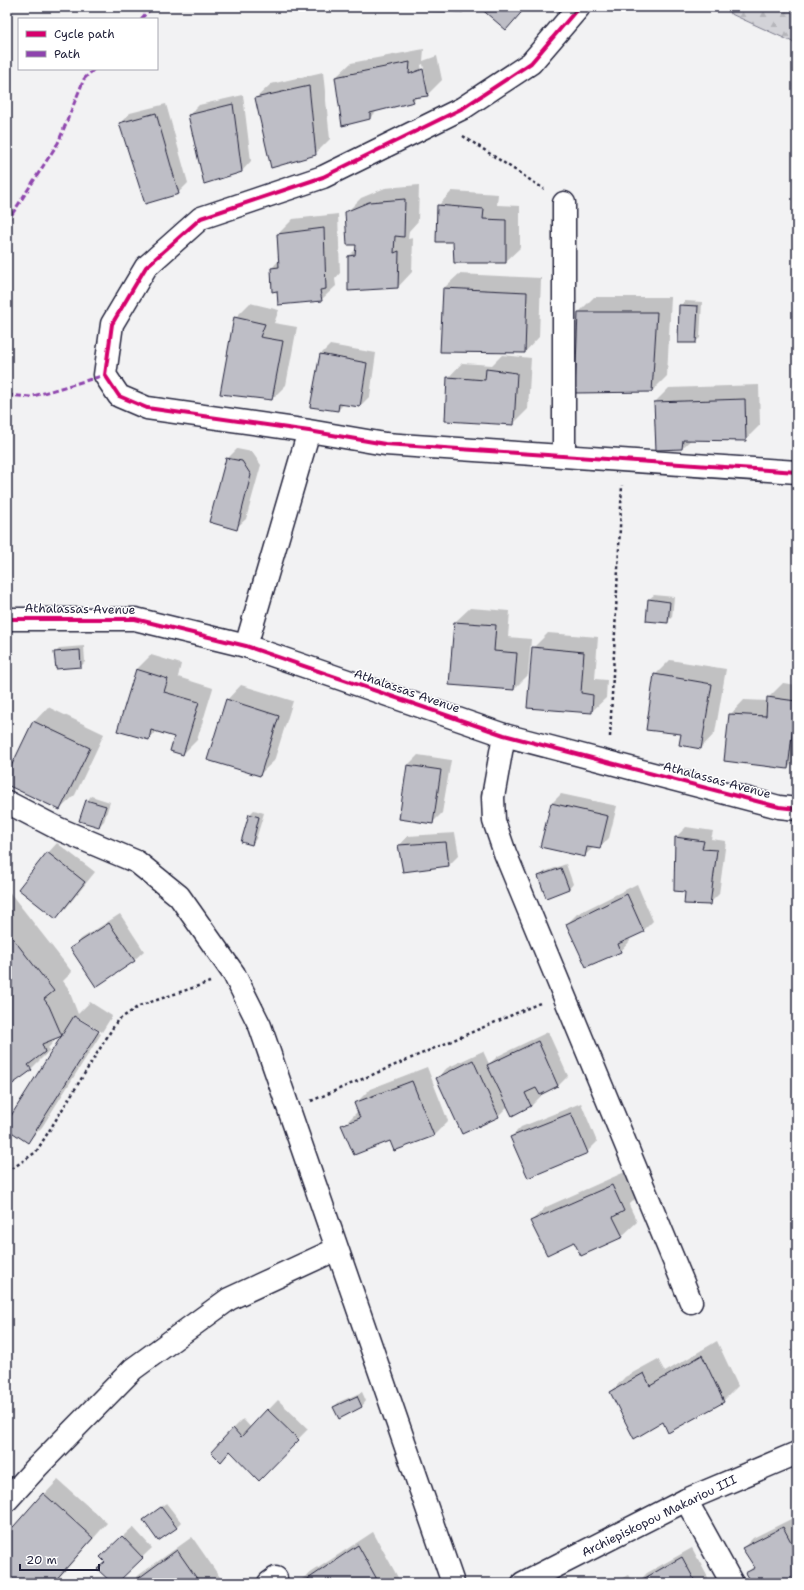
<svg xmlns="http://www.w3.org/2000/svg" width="804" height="1590" viewBox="0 0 804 1590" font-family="'Shantell Sans',sans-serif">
<defs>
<pattern id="forest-firs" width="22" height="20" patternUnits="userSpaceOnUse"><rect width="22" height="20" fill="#d3d3d8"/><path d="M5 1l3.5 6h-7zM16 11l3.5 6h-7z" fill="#b5b5ba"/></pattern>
</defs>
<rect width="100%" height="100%" fill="#f2f2f3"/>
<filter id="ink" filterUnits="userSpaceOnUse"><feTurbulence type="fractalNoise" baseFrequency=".025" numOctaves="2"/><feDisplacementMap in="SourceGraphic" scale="8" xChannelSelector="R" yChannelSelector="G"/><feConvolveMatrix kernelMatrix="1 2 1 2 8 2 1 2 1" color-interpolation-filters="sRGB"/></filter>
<g filter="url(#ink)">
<path fill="url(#forest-firs)" stroke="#7a7a8a" d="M733,7h64v37l-68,-31z"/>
<path fill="#0003" fill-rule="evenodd" d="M424,49l-1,12 14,-5 5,24 -15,15 -9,1 -5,5 -35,9 -8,8 -34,-41 15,-14zM423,64l4,21 -2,2 -4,-22z
M323,72l7,67 -15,15 -59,-56 15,-14z
M243,95l8,66 -9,10 -53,-56 10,-10z
M166,104l22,79 -10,10 -58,-70 10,-10z
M419,185l-1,36 -9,10 -1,8 5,-1 -1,34 -14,15 -49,-31 8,-8 -11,-35 15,-15 24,-10z
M452,191l46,3 -1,11 23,1v42l-15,14 -67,-56z
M338,214l2,59 -5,6 1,7 -15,14 -43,-10 -6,-22 7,-8 -1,-26 15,-15z
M459,274l82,4 -2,59 -14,15 -81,-64z
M594,297h77l-4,79 -15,15 -76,1 3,-80z
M685,301l17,1 -2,36 -5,4 -15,-36z
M250,303l29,7 -5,13 23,4 -11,58 -14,14 -37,-81z
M330,345l46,8 -6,43 -10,10 -16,-2 -6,6 -18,-55z
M502,355l29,3 -3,51 -15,15 -65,-46 14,-15 30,2z
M759,385l1,40 -15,15 -53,-1 -10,9 -27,-46 14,-14z
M237,449l15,3 9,13 -15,54 -10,9 -9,-69z
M654,595l20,2 -2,20 -5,5 -18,-23z
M470,608l40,3 -2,26 23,2 -3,36 -14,14 -59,-67z
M548,633l50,4 -3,42 12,1 -1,18 -15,14 -58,-64z
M84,646l1,16 -4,4 -26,-13 5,-5z
M151,655l30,9 -3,13 35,11 -16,52 -14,14 -8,-18 -18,-5 -9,8 -12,-69z
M670,660l56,9 -11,64 -14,15 -18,-15 -28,-58z
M783,683l14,2v73l-9,10 -58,-53 14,-15 24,1v-3z
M241,685l52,16 -19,60 -15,14 -32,-75z
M48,707l56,27 -29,61 -15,14 -53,-25v-6l27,-56z
M418,755l33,5 -9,53 -10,10 -24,-58z
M561,794l56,12 -8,32 -10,10 -5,-1 -10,9 -32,-53z
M91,796l19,6 -6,19 -5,5 -12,-25z
M254,810l10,3 -8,26 -4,5 -3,-29z
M686,827l27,4 -2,8 15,2 -7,53 -10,10 -23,-13 -10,-54z
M455,833l4,22 -10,10 -50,-19 9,-10z
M57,843l38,29 -29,36 -10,10 -8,-65z
M566,864l7,20 -4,5 -30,-12 5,-5z
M637,884l16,37 -10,10 -14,7 1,3 -9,10 -35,15 -19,-42 10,-10z
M7,889l65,83 -9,9 5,7 10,26 12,-12 22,14 -10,16 -23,-14 -1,1 23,15 -59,93 -14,14 -21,-13v-4l57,-90 -5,2 -11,12 2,2 -19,19 -24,18z
M120,914l24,37 -10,9 -62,-11 9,-10z
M548,1032l20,44 -10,10 -18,8 1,2 -10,10h-23l-10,10 -61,-38 10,-10 36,-17 6,13 9,-8z
M427,1067l21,54 -14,14 -39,15 -4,-11 -48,-13 15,-15 -2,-8 14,-14z
M581,1103l16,39 -10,10 -76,-15 10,-10z
M627,1171l11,25 -9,9 8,17 -15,14 -48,5 -43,-20 15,-14z
M717,1341l21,45 -15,15 -59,20 -53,-29 14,-15 33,-18 7,13z
M362,1392l4,9 -4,5 -22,11 -6,-10 5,-5z
M278,1400l30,29 -49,50 -28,-28 -10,10 12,-32 10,-10 8,9z
M58,1480l49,43 -53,60h-47v-48z
M166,1503l15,19 -5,5 -32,-7z
M793,1518l4,7v51l-14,7h-31l-5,-10 7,-7 -11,-18 10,-10z
M133,1527l19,21 -37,35h-2l-7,-21 5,-15z
M373,1532l28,51h-102l4,-5z
M192,1537l32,46h-93l8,-8z
M692,1548l19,35h-74l10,-10z
M628,1575l5,8h-20z"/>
<path fill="#bebec6" stroke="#22223b" d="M429,7h35l-1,5 -35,-1z
M479,7h47l-20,23z
M410,62l-1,12 14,-5 5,27 -16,2 2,4 -44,11v6l-28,7 -7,-49z
M309,86l7,69 -45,13 -16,-70z
M233,104l9,68 -38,12 -16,-69z
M156,113l23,81 -34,10 -26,-81z
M405,199l-1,38 -9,-1 -1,17 5,-2 -1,37 -50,3v-35l7,-1 1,-10h-9l-2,-33 24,-10z
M437,205l47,4 -1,10 23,1v43h-52l-1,-21h-17z
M324,228l2,61 -6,1 2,11 -44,4 -1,-14 -5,1 -1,-24 8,-1 -2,-33z
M443,288l84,4 -2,61 -85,-1z
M679,305l19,1 -2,37h-18z
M578,312h79l-5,80 -77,1z
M234,317l31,7 -5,13 23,4 -11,59 -52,-6z
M320,354l47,9 -7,44 -21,-3 -1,7 -28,-4z
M486,369l31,4 -3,52 -69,-4 2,-44 38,3z
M745,399l1,42 -63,-1 -1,9 -26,1 -2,-48z
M226,458l16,3 9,14 -14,55 -28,-8z
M648,599l22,3 -2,21 -22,-2z
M454,622l42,3 -2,26 23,2 -3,37 -65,-5z
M532,647l52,5 -3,41 12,2 -1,18 -65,-5z
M80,650l1,17 -25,2 -2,-17z
M136,669l32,10 -4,13 35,10 -16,53 -13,-4 4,-14 -23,-7 -2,10 -32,-9z
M654,674l58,10 -11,65 -22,-4 2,-11 -35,-4z
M767,697l29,4 -8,68 -64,-8 5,-47 37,2z
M226,699l53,17 -19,60 -53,-16z
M33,721l57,27 -30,62 -53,-25v-10z
M407,765l34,5 -8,54 -34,-5z
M86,800l20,6 -7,21 -20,-6z
M551,803l57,13 -8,33 -13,-2 -2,10 -45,-10z
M249,814l10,3 -7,28 -11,-3z
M675,837l29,4 -2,8 15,1 -7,55 -26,-1 1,-12 -11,-1z
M446,842l3,24 -46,6 -5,-27z
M47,852l38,30 -29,37 -38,-30z
M561,868l8,21 -23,9 -8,-22z
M627,894l17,38 -26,12 3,8 -35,15 -20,-43z
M109,923l26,38 -39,26 -26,-39z
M7,931l47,60 -10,8 5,7 13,30 -20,8 3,8 -17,13 4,5 -25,18z
M74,1016l25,15 -71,112 -21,-14v-7z
M538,1041l20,45 -18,9 -4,-7 -11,5 6,13 -19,10 -25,-51z
M473,1060l26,57 -37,17 -26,-56z
M412,1081l22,55 -40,15 -4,-10 -36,14 -13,-30 19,-7 -6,-15z
M571,1113l17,40 -60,25 -18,-41z
M612,1185l12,26 -11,6 10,20 -42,19 -7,-14 -27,13 -17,-34z
M702,1355l22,47 -56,31 -5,-11 -29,17 -24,-47 34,-19 6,13z
M357,1396l5,11 -23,12 -6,-12z
M267,1409l32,31 -40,41 -29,-30 -9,11 -10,-10 22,-24 8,9z
M43,1493l50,45 -40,45h-39l-7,-6v-43z
M161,1507l16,21 -19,13 -15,-21z
M783,1527l14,26v24l-12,6h-34l-6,-10 10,-5 -13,-20z
M122,1536l21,22 -26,25h-5l-15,-14 8,-7 -5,-5z
M358,1545l21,38h-77z
M177,1550l23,33h-68z
M682,1557l14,26h-60z"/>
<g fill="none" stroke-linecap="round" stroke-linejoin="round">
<defs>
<path id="minor" d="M579,7l-48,56 -68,45 -140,69 -122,41 -55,49 -34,57 -7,51 14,21 28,12 162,23 76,13 412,28
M564,456v-253
M246,646l63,-215
M504,735l-11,62 1,24 11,32 186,449
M7,802l52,27 78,33 42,34 55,78 26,52 193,557
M7,1500l30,-33 96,-98 96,-70 108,-50
M686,1500l46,83
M269,1583l7,-5"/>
<path id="tertiary" d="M523,1583l163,-83 111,-47"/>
<path id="secondary" d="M7,619h128l111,27 258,89 275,72 18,2"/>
</defs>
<use href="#minor" stroke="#22223b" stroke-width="25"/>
<use href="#tertiary" stroke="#22223b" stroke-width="25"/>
<use href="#secondary" stroke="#22223b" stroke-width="25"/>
<path stroke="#22223b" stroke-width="2.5" stroke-dasharray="3 3" stroke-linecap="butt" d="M463,136l81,53
M610,737l12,-252
M311,1101l229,-98
M7,1172l29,-20 81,-131 22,-15 71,-24"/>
<use href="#minor" stroke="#fff" stroke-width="22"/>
<use href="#tertiary" stroke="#fff" stroke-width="22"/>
<use href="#secondary" stroke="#fff" stroke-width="22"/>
<path stroke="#8e44ad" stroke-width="3" stroke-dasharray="6 3" stroke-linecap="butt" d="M141,19l11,-12
M7,222l51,-79 26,-64 10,-10
M7,395l23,2 75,-22"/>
<defs>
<path id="cycleway" d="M579,7l-48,56 -68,45 -140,69 -122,41 -55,49 -34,57 -7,51 14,21 28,12 162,23 76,13 412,28
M7,619h128l111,27 258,89 275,72 18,2"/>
</defs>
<use href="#cycleway" stroke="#fff" stroke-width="6"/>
<use href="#cycleway" stroke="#d6006c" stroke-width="4"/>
</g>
</g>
<g text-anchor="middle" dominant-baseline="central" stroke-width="3" stroke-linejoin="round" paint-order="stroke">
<g font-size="12" fill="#22223b" stroke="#fff">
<text transform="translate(80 609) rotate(1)">Athalassas Avenue</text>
<text transform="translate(407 691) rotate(19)">Athalassas Avenue</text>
<text transform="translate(717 780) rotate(15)">Athalassas Avenue</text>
<text transform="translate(659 1516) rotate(-26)">Archiepiskopou Makariou III</text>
</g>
</g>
<rect width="804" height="1590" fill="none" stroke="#fff" stroke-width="24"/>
<rect x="12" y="12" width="780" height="1566" fill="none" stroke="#22223b" stroke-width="1.5" filter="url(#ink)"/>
<rect x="18" y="18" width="140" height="52" fill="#ffffff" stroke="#a7a7b1"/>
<rect x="26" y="31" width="20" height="6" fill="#d6006c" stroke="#a7a7b1"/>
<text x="54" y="38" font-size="12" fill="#22223b">Cycle path</text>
<rect x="26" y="51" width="20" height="6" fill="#8e44ad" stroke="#a7a7b1"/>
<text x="54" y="58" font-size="12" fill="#22223b">Path</text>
<path d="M20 1564v6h79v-6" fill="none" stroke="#22223b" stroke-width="2"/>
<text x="26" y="1564" font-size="12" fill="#22223b" stroke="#ffffff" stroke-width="3" paint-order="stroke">20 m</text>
</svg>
